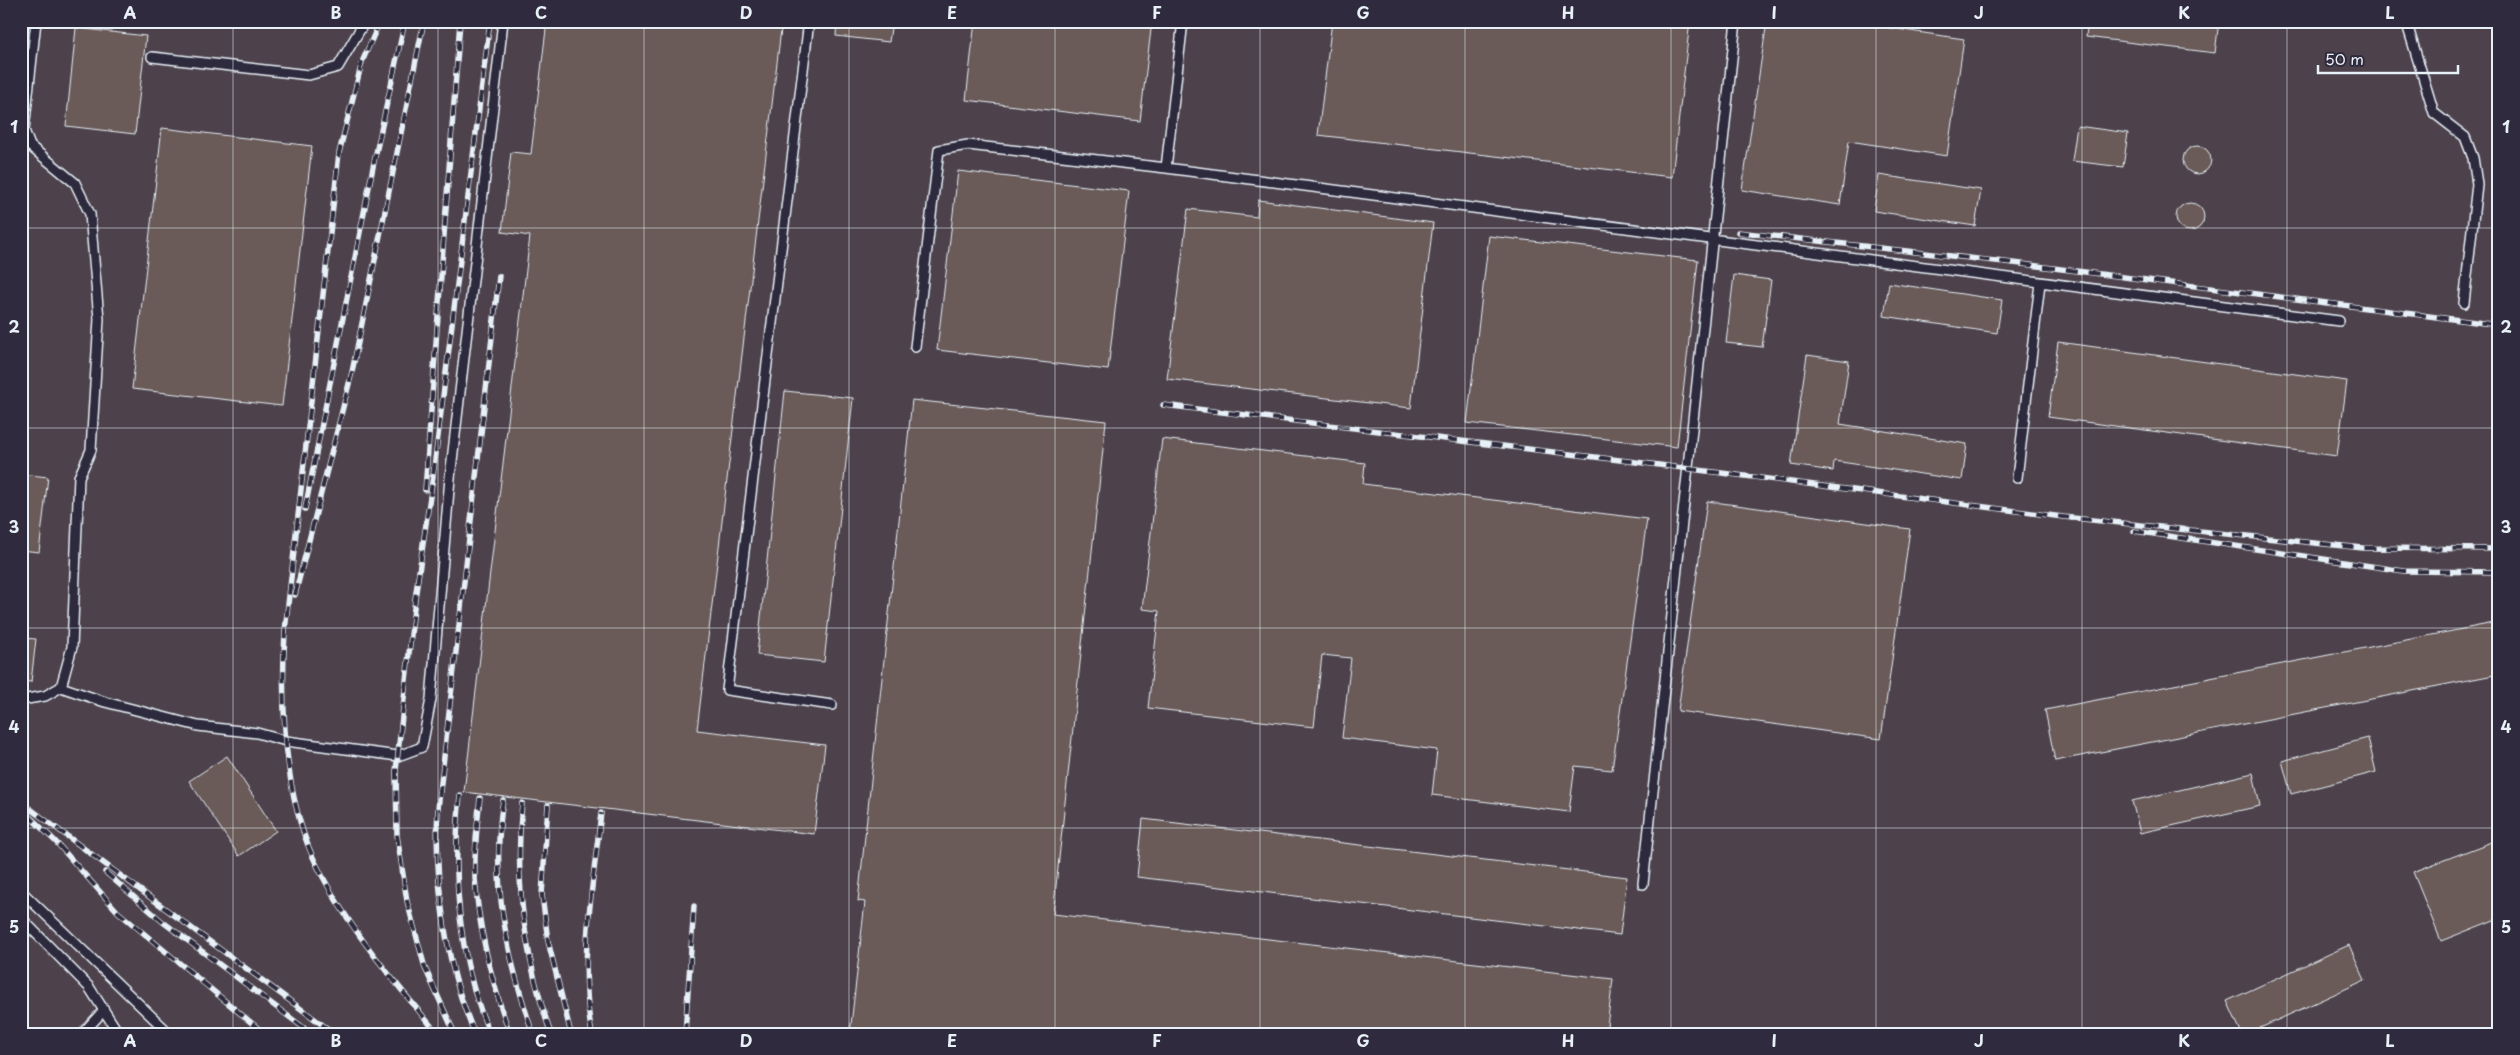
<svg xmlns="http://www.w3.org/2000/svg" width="2520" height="1055" viewBox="0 0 2520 1055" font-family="'Playpen Sans',sans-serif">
<rect width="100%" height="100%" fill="#413845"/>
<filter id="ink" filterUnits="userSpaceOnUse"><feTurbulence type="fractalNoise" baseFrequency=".02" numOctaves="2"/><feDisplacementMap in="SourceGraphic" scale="10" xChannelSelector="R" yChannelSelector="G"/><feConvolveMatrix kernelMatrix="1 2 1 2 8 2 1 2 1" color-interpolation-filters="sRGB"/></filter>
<g filter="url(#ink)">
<path fill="#4d424b" d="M21,21h2478v1013h-2478z"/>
<path fill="#6a5a58" stroke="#e8f1f8" d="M547,21h235l-85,709 128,15 -11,89 -350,-42 66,-556 -28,-4 9,-80 20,2z
M837,21h55l-3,21 -53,-6z
M975,21h177l-12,100 -174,-21z
M1332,21h358l-18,156 -354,-42z
M1767,21h76l121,18 -17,117 -98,-15 -9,64 -98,-15z
M2088,21h131l-4,32 -129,-16z
M76,28l70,8 -11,98 -69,-8z
M2077,126l51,7 -5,34 -51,-6z
M162,128l150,18 -30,260 -150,-17z
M2183 160a14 14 0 1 1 28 0a14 14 0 1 1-28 0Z
M958,171l171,20 -21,179 -171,-20z
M1879,175l102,15 -6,36 -101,-15z
M1258,200l175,23 -22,185 -244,-29 21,-170 69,8z
M2176 217a14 14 0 1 1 28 0a14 14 0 1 1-28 0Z
M1489,236l209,24 -21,187 -210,-24z
M1734,275l37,5 -9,67 -36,-4z
M1889,283l113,17 -5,33 -113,-17z
M2058,342l289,39 -10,75 -289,-39z
M1807,355l42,6 -9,63 127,20 -5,36 -128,-19 -1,10 -42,-6z
M785,391l68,7 -29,264 -67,-7z
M912,400l194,21 -53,493 560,65 -7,55h-756l15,-132 -7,-1z
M1162,439l203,24 -2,21 284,35 -35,251 -37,-4 -6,46 -137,-17 5,-45 -95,-12 9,-80 -29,-3 -8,72 -166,-19 11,-97 -17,-2z
M21,474l27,3 -9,75 -18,-2z
M1707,501l203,28 -29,210 -203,-28z
M2499,622v52l-444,87 -10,-51z
M21,638l15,1 -5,43 -10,-1z
M2368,738l8,34 -85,22 -9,-33z
M227,756l49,75 -37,25 -50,-75z
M2253,773l7,33 -120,27 -8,-32z
M1143,819l484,58 -7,58 -483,-58z
M2499,839v79l-58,23 -28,-69z
M2349,945l16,35 -118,54h-5l-15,-33z"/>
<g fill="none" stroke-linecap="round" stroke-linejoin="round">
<defs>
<path id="service" d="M809,21l-82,669 105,15
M2406,21l28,92 31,24 8,21 4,26 -13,119
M152,57l157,18 29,-8 27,-46
M1166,168l17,-147
M915,347l24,-197 29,-5 198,23 1173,153
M2017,478l23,-195
M61,687l44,15 93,24 59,7 29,8 112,15 24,-9 9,-48 19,-221 53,-457
M21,700l24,-4 16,-9 11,-40 7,-170 12,-27 8,-131 -9,-105 -15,-31 -45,-37 -6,-16 12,-109
M1643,884l93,-863
M21,891l149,143
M21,918l68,69 30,47
M82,1034l22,-24"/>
</defs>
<use href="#service" stroke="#e8f1f8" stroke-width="12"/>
<use href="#service" stroke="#2f2a3d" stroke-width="9"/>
<defs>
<path id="rail" d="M380,21l-18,41 -23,91 -54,478c-4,71 -2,158 27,224 30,66 80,124 126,179
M1738,232l284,32 477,61
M1163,405l465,56 435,56 300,31 136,1
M425,490l35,-469
M305,509l69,-347 31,-141
M2134,531l270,40 95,1
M295,595l57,-223 72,-351
M460,795c-8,78 -2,166 30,239
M480,798c-3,26 -6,53 -5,80 4,54 17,105 35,156
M503,800c-13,82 4,156 30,234
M21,802l314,232
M522,803c-8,79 3,156 29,231
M548,805l-6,90 6,46 23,93
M27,814l28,27 63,71 147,122
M105,872l58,50 149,112
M455,1034l-30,-66 -18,-67 -10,-66 -1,-64 19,-172 18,-123 57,-455
M475,1034c-29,-64 -41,-155 -37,-225l61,-533
M592,1034c-14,-73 1,-149 9,-221
M685,1034l9,-128"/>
</defs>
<use href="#rail" stroke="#e8f1f8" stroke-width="5.5"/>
<use href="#rail" stroke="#2f2a3d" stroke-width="4" stroke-dasharray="11" stroke-linecap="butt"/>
</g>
</g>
<path fill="none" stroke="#e8f1f8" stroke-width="1" stroke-opacity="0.55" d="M233,21v1013M438,21v1013M644,21v1013M849,21v1013M1055,21v1013M1260,21v1013M1465,21v1013M1671,21v1013M1876,21v1013M2082,21v1013M2287,21v1013M21,228h2478M21,428h2478M21,628h2478M21,828h2478"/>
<rect width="2520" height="1055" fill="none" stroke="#2f2a3d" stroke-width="55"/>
<path d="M2318 65v8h140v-8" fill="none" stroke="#e8f1f8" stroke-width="2.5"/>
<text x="2325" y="65" font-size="15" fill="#e8f1f8" stroke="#2f2a3d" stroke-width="4" paint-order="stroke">50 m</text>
<rect x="28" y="28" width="2464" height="1000" fill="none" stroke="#e8f1f8" stroke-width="2"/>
<g font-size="16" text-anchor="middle" font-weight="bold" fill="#e8f1f8">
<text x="130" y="19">A</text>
<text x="336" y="19">B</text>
<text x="541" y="19">C</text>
<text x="746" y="19">D</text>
<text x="952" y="19">E</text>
<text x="1157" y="19">F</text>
<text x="1363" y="19">G</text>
<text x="1568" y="19">H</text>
<text x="1774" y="19">I</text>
<text x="1979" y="19">J</text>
<text x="2184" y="19">K</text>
<text x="2390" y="19">L</text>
<text x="14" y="133">1</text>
<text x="2506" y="133">1</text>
<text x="14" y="333">2</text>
<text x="2506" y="333">2</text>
<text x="14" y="533">3</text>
<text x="2506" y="533">3</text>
<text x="14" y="733">4</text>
<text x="2506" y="733">4</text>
<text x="14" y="933">5</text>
<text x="2506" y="933">5</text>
<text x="130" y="1047">A</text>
<text x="336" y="1047">B</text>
<text x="541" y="1047">C</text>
<text x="746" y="1047">D</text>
<text x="952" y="1047">E</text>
<text x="1157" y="1047">F</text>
<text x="1363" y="1047">G</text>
<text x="1568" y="1047">H</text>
<text x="1774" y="1047">I</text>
<text x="1979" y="1047">J</text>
<text x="2184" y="1047">K</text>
<text x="2390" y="1047">L</text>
</g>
</svg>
